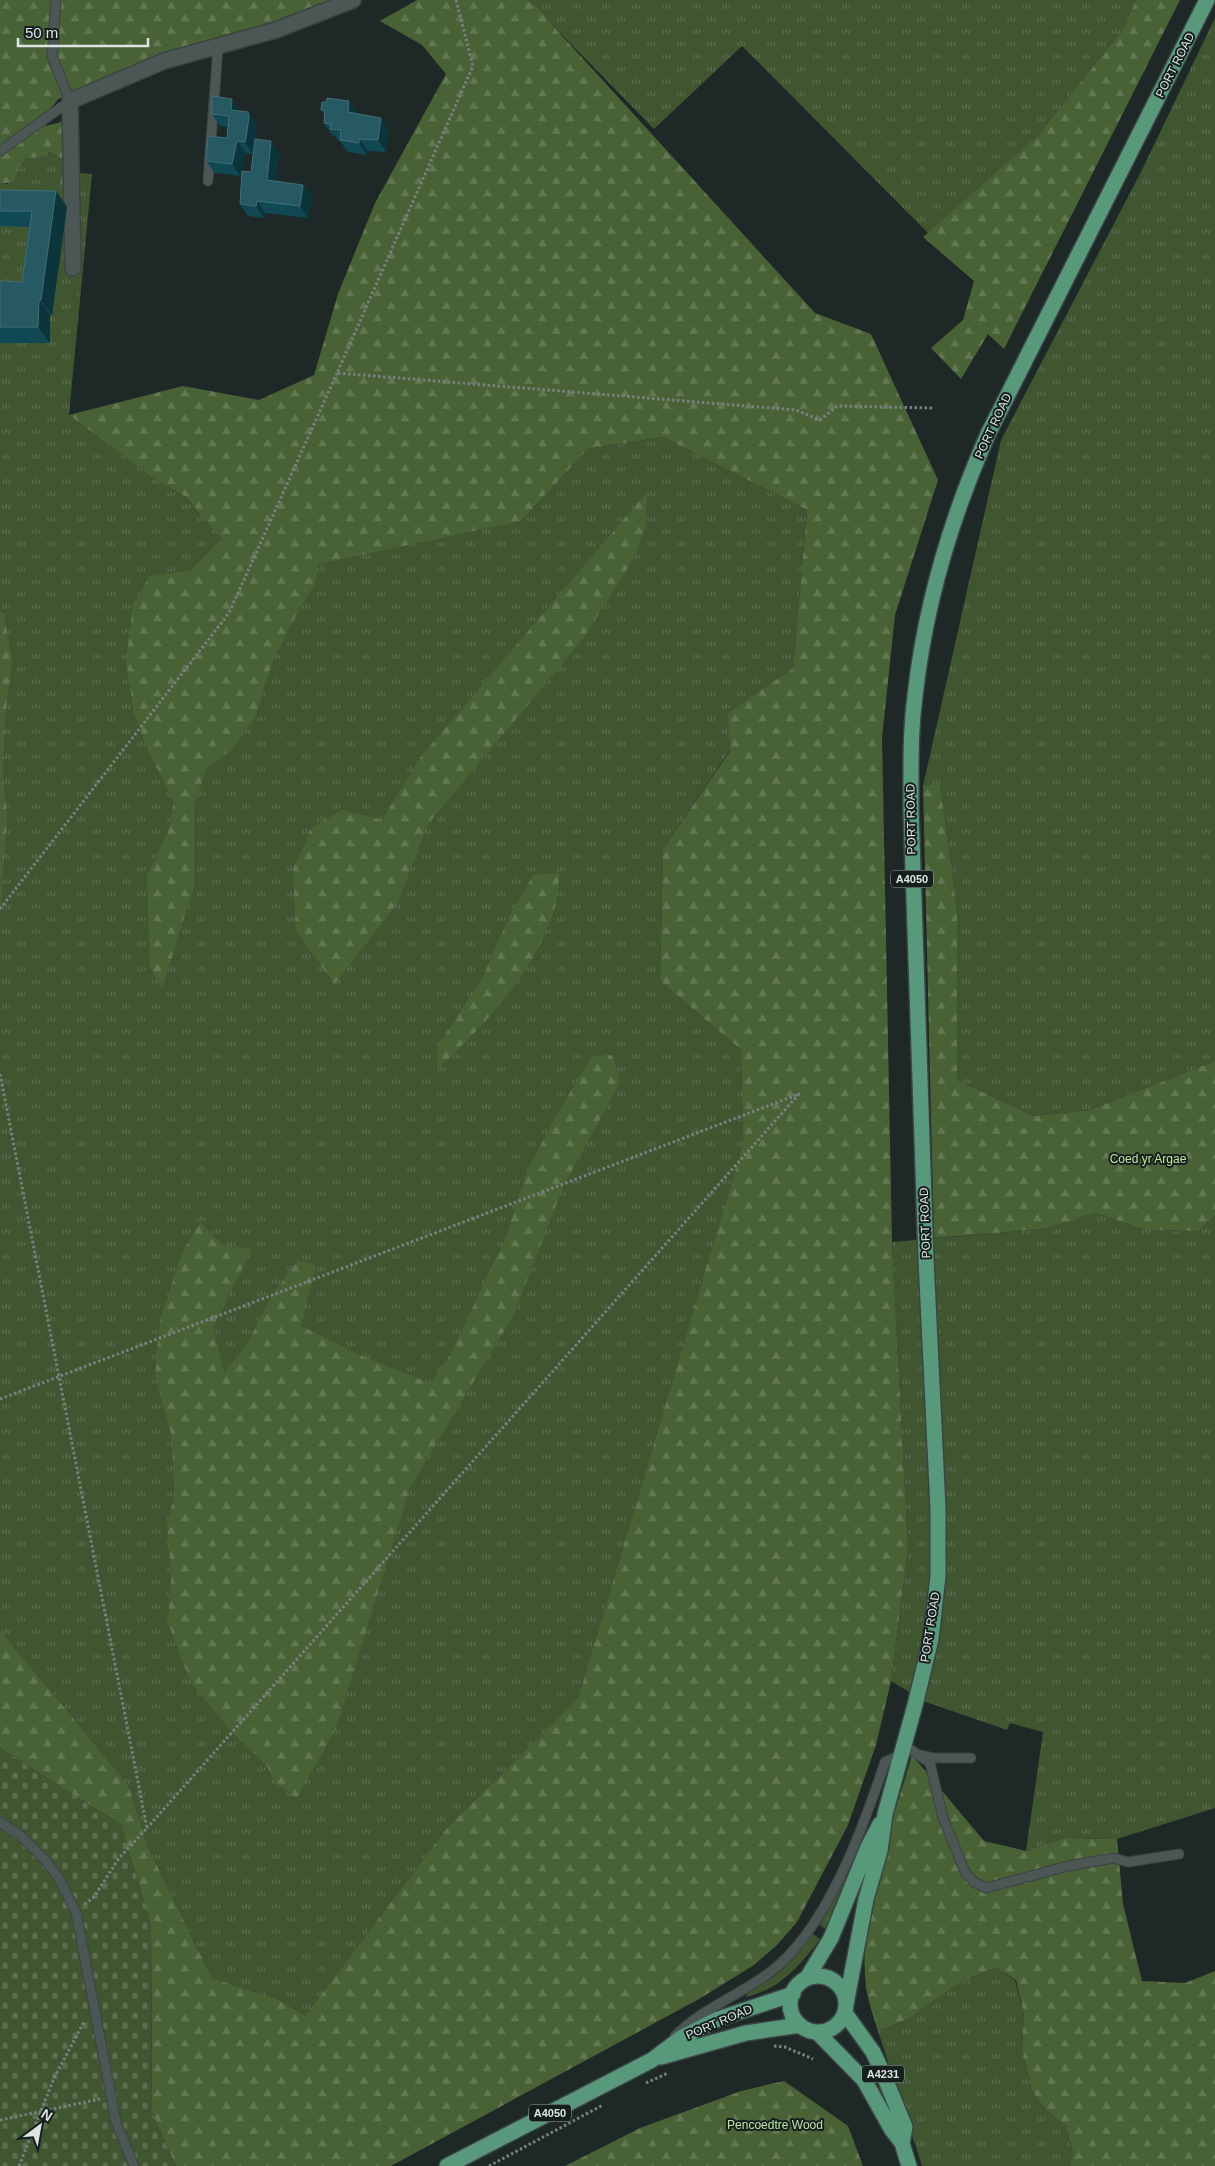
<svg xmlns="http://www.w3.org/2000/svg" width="1215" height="2166" viewBox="0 0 1215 2166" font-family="Arial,sans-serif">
<defs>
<pattern id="grass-tufts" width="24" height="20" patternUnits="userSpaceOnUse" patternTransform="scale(1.25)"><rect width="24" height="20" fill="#405631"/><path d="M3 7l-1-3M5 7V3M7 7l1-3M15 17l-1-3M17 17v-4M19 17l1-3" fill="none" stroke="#5b6e4f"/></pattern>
<pattern id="forest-firs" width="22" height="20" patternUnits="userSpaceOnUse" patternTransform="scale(1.25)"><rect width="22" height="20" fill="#486236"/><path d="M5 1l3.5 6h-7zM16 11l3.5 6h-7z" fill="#627853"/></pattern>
<pattern id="cemetery-stones" width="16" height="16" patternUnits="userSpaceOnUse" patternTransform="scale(1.25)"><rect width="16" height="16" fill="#405631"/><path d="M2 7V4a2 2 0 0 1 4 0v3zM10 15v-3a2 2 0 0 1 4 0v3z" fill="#5b6e4f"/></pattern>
</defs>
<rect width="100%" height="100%" fill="#1e2827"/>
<path fill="url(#grass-tufts)" d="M528,0h608l-14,31 -85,105 -109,97 -186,-187 -88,83z
M1215,18v1043l-126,49 -55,6 -77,-36v-169l-17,-126 -17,1 78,-346 140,-268z
M48,152l17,8 -6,26 17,-13 16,1 -23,241 82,62 35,20 37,42 298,-18 67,-72 75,-12 144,73 -14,158 -64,45 1,37 -67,99 -3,132 81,69 2,93 -165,557 -132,129 -141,187 -25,-16 -68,-22 -64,-131 -20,-63 -128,-154v-1446h8l10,-16 9,-10 19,-1z
M1096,1213l49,17 53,1 17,-15v592l-98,31 -53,-1 -38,13 17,-119 -33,-9 -3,7 -81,-28 -35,-21 17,-132 -16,-307 152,-13z
M859,1846h2l-35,83 -7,-4z
M813,1934l7,5c-20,27 -40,50 -74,58 2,-8 19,-15 27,-20 15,-11 28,-28 40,-43z
M996,1968l19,12 9,35 -2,33 10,43 13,18 20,16 8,27 -3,14h-148l-44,-135c12,-5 26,-9 36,-16 27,-19 50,-38 82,-47z"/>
<path fill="url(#forest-firs)" d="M0,0h333l-92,36 -183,63 -9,12 -3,15 15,-4 15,26 -9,42 -8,-3 6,-27 -16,-8 -3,5 -19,1 -9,10 -4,14 -14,2z
M417,0h111l7,6 280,307 56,21 67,146 -43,135 -13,123 10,504 16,307 -17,132 -15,64 -28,80 -51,97 -20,23 -23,20 -55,34 -308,167h-215l-24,-53 -1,-187 -30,-101 -121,-77v-118l128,154 20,63 64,131 68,22 25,16 141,-187 132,-130 165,-556 -2,-93 -81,-69 3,-132 67,-98 -2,-38 65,-45 14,-158 -144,-73 -75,12 -67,72 -203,43 -3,19 -20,34 -23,46 -17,55 -24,32 -25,19 -12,36v81l-32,103 -12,-21 -3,-93 21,-43 6,-32 -25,-47 -15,-40 -8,-52 7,-57 17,-28 40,-5 32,-32 -36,-42 -35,-20 -82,-62 114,-29 76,14 55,-25 24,-81 37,-91 71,-129 -24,-29 -42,-24z
M1136,0h44l-176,349 -16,-15 -27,45 -30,-31 32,-28 11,-39 -51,-44 114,-101 85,-105z
M647,492l-1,33 -13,35 -51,80 -154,184 -30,78 -63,82 -39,-53 -3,-62 19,-41 30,-18 40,10 37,-61z
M0,611l4,3 8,47 -7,55 -2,61 4,40 -7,100z
M940,784l17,127v169l77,36 55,-6 126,-49v155l-17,15 -53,-1 -49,-17 -52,16 -110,9 -11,-452z
M560,873c-2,12 -2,26 -6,38 -21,64 -70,114 -117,159l1,-25 44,-66 27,-62 24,-42z
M612,1055l8,27 -57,105 -49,128 -104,172 -74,241 -39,70 -22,-15 -8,-17 -34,-33 -42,-50 -23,-60 3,-45 -4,-53 8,-32 -4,-59 -16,-59 5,-55 22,-67 18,-31 23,23 29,4 -39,79 11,44 21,-25 28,-53 25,-34 18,5 -15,61 63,31 66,26 20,-28 55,-116 23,-70 32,-60 32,-53z
M912,1755l72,86 42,10 38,-13 53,1 6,65 19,77 43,2 30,-12v195h-145l3,-14 -8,-27 -20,-16 -13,-18 -10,-43 2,-33 -8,-35 -20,-12c-32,9 -55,28 -82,47 -10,7 -24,11 -36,16 -4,-14 -10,-29 -12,-44 -9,-78 25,-158 46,-232z
M784,2081l64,45 15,40h-298l75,-38 101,-37z"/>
<path fill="url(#cemetery-stones)" d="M0,1748l121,77 30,101 1,187 24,53h-176z"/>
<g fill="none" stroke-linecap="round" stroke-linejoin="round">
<defs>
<path id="lane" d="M0,151l70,-50 -18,-45 4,-56
M208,181l10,-134
M904,1745l26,18 13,55 22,54 9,10 12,6 82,-22 46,-8 14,4 51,-8
M922,1755l11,3h38
M0,1822l21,14 25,25 12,16 18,35 40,210 18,44
M675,2036c29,-29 62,-39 94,-63 58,-43 94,-145 116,-211l17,-8"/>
<path id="street" d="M73,268l-3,-167 94,-40 112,-31 77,-30"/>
<path id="primary" d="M790 2004a28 28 0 1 1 56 0a28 28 0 1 1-56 0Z
M807,1978l24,-40 37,-91 12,-23
M846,2004l20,-105 14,-48 5,-37 30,-109 16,-66 7,-63v-67l-12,-250 -15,-449c0,-38 -1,-76 4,-114 10,-91 36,-178 73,-262l219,-434
M845,2013l28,39 9,19 23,56 -3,16
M817,2032l47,48 28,50 10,13 7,23
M661,2057l85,-24 54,-8
M447,2166l205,-106 29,-22 37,-19 75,-25"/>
</defs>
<use href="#lane" stroke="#3b4443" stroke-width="11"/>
<use href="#street" stroke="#3b4443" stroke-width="18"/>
<use href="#primary" stroke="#3b4443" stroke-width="18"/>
<path stroke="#798180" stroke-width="3" stroke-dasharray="2.5 2.5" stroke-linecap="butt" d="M456,0l17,66 -136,307 459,37 24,10 17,-14 96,2
M0,909l229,-296 108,-240
M0,1074l147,754 -28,30 -25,39 -9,7
M0,1399l799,-305 -652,734
M774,2046l11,1 28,12
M646,2083l22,-10
M0,2120l100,-21
M19,2166l35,-88 30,-56
M489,2166l114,-61"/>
<use href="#lane" stroke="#4b5655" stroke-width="9"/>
<use href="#street" stroke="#4b5655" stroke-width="15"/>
<use href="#primary" stroke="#58997c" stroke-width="15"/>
</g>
<path fill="#104853" d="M321,110l36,3v1l32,16 -3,22 -18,-1 -1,4 -19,-3 -8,-11h-2l-3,-5 -3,-1 -8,-12 1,-8z
M240,111l8,1 9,12 -1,16 23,13 -3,28 27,4 9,12 -4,21 -43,-5 -1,5 -16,-2 -8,-12 11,-32 2,-18 -7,-1 -6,23 -25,-3 -9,-12 21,-23 1,-11 -8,-1 -8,-12z
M0,190l56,1 11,16 -15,108h-2v28h-50v-62l22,1 7,-55 -29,-1z"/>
<path fill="#0c343b" d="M232,99l8,12 -1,11 -8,-12z
M349,101l8,12 -1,12 -8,-13z
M248,112l9,12v5l-2,21 -2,4 -8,-12z
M381,118l8,12 -3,22 -8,-12z
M359,139l9,12 -1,4 -8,-12z
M237,141l9,12 -6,23 -8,-12z
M271,141l8,12 -4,39 -8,-12z
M303,185l9,12 -4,21 -8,-12z
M56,191l11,16 -15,108 -11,-15z
M257,201l8,12 -1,5 -8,-12z
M39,299l11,16v28l-12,-16z"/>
<path fill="#265962" stroke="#436e76" d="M212,96l20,3 -1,11 17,2 1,5 -3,21 -1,4 -8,-1 -5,23 -26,-3 2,-25 19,2 2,-22 -17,-2z
M327,98l22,3 -1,11 33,6 -3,22 -19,-1v4l-19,-3 1,-10 -11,-1 1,-5 -7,-1 1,-13h-4l1,-8h4z
M255,139l16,2 -4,39 36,5 -3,21 -43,-5 -1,5 -16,-2 2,-33 9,1z
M0,190l56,1 -15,109 -2,-1 -1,28h-38v-46l22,1 10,-71h-32z"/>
<g text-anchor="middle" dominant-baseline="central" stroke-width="4" stroke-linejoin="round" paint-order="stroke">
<g fill="#151f1e" stroke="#a2a9a8" stroke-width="1">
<rect x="891" y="870.5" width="42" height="17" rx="4"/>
<rect x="862" y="2065.5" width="42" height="17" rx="4"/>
<rect x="529" y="2104.5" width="42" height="17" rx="4"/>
</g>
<g font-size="11" font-weight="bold" fill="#dee4e3">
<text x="912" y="879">A4050</text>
<text x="883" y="2074">A4231</text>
<text x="550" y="2113">A4050</text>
</g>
<g font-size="12" fill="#dee4e3" stroke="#151f1e">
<text transform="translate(1175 65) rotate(-63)">PORT ROAD</text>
<text transform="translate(993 426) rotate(-65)">PORT ROAD</text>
<text transform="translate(911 819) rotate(-91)">PORT ROAD</text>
<text transform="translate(925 1223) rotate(-92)">PORT ROAD</text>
<text transform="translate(930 1627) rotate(-81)">PORT ROAD</text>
<text transform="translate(719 2022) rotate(-23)">PORT ROAD</text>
</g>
<g font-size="12" fill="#bde7a1" stroke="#151f1e">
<text x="1148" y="1159">Coed yr Argae</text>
<text x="775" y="2125">Pencoedtre Wood</text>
</g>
</g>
<g transform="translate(40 2126) rotate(32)" stroke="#151f1e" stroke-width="4" paint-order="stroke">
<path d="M0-4L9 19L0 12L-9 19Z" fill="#dee4e3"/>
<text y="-8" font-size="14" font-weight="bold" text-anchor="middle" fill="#dee4e3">N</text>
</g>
<path d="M18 38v8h130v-8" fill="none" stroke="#dee4e3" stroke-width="2.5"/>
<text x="25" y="38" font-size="15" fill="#dee4e3" stroke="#151f1e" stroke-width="4" paint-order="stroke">50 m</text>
</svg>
